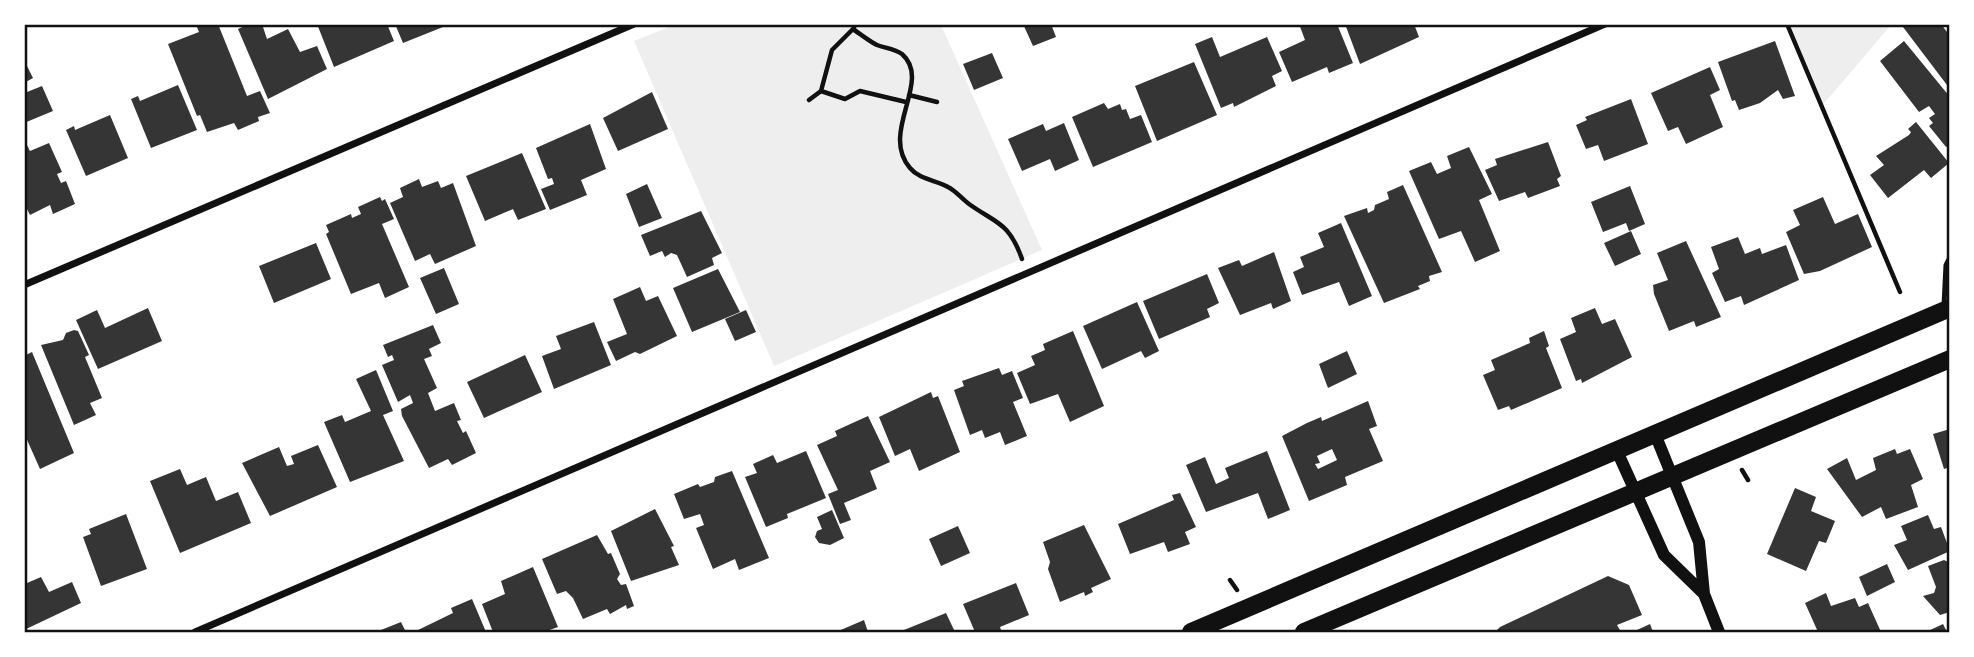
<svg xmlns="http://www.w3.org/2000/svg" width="1974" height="657" viewBox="0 0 1974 657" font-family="'Open Sans',sans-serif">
<rect width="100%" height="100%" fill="#fff"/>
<path fill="#eee" d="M674,25h267l101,225 -268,116 -140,-325z
M1787,25h104l-70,82z"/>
<path fill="#353535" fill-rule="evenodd" d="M202,24h16l29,72 13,-5 10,22 -12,4 1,4 -21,9 -4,-7 -27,9 -7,-17 -3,1 -29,-72 31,-12 -2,-5z
M249,24h13l5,15 21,-10 12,23 17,-6 10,23 -59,30 -30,-70z
M317,24h70l7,17 -60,26z
M395,24h53v1l-45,18z
M1023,24h28l5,13 -23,9z
M1299,24h38l16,39 -24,10 -2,-6 -35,15 -13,-30 26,-12z
M1345,24h69l5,13 -59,27z
M1941,24l9,12v53l-47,-62z
M1212,37l8,20 47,-20 15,34 -10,5 4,10 -42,21 -1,-4 -12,5 -26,-64z
M1775,41l20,55 -12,3 -5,-9 -18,13 -21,7 -4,-10 -3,1 -14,-39z
M1904,41l46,56v48l-4,2 -17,-21 4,-3 -4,-5 6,-4 -6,-8 -10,6 -39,-51z
M992,53l11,25 -29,12 -11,-26z
M24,60l9,18 -9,5z
M1194,62l23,53 -60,26 -22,-55z
M1710,67l10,23 -10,5 13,32 -37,17 -8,-17 -10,4 -17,-38z
M178,85l19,45 -46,18 -20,-49 7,-3 2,5z
M42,86l11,25 -29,12v-36l3,5z
M652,92l16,37 -50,22 -15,-33z
M1631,99l17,45 -44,17 -6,-16 -12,4 -10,-24 11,-5 -2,-3z
M1104,103l4,6 12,-5 2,6 4,-1 4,10 11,-4 11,27 -59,25 -21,-50z
M110,115l18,43 -42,18 -20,-46 8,-4 1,4z
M1916,122l33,41 -18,15 -7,-8 -36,28 -18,-23 14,-10 -8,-9 33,-21 2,-3 -3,-3z
M1064,123l15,37 -24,11 -5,-12 -28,12 -14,-32 35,-15 3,7z
M590,124l16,45 -25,11 6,15 -37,15 -9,-21 13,-5 -2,-6 -4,1 -12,-31z
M24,139l6,12 19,-8 13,29 -5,2 4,9 5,-2 9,23 -22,10 -3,-9 -20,10 -6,-12z
M1548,142l13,34 -4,3 3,7 -32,12 -3,-6 -26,9 -14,-31 12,-5 -2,-6z
M1469,147l23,47 -13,6 21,51 -25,11 -14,-31 -22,8 -30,-68 22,-9 6,12 14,-6 -4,-12z
M522,153l24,56 -28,11 -5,-11 -28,12 -19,-45z
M419,179l3,8 16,-6 3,7 12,-5 23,63 -41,18 -5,-10 -15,7 -25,-58 13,-6 -3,-9z
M647,184l15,34 -23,9 -13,-33z
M1403,185l39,87 -13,4 1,5 -12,5 2,3 -36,14 -40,-87 23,-8 1,5 6,-3 1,-5 14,-6 -2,-7z
M1630,186l15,38 -16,7 -3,-8 -23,9 -12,-30z
M380,197l2,4 3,-2 9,20 -12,5 27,63 -24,11 -6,-15 -28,11 -25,-60 3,-2 -3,-7 25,-11 1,4 9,-4 -3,-7z
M1823,197l12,27 23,-10 14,33 -52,24 -16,3 -18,-42 14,-7 -7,-15z
M701,211l21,42 -10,5 2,7 -27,12 -10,-22 -6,-2 -6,4 -3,-6 -12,5 -9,-21z
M1341,223l31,73 -23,10 -10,-24 -37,13 -9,-23 11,-5 -4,-10 24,-10 -6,-14z
M1631,231l10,23 -26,12 -11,-23z
M1738,237l7,17 15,-6 2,6 24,-9 13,35 -55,25 -3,-9 -16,6 -13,-29 7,-4 -8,-22z
M1686,241l35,76 -25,10 -2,-6 -25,10 -15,-37 -1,-9 15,-5 -11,-27z
M316,243l15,36 -57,24 -15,-37z
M1274,252l17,49 -18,8 -2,-6 -31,12 -22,-47 21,-8 3,6z
M444,268l15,36 -23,10 -16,-36z
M718,269l22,43 -48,20 -19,-44z
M1207,274l12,29 -12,6 3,8 -51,22 -16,-38z
M640,287l6,14 12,-5 19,40 -37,18 -5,-2 -19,9 -9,-19 20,-8 -14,-35z
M1137,302l22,49 -14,7 -4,-7 -39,18 -19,-43z
M148,308l14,33 -64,28 -22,-49 21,-10 8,18z
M1595,308l7,16 13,-5 17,38 -50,26 -1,-4 -5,2 -16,-42 16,-7 -5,-14z
M746,310l10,22 -21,9 -10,-22z
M594,322l17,43 -57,24 -12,-33 19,-7 -5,-13z
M433,325l8,18 -12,6 3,7 -8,3 13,29 -9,5 7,18 19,-8 7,17 -4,1 6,12 3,-2 10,22 -24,12 -4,-6 -19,9 -27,-52 -1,-7 12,-6 -3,-8 -12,7 -16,-37 12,-5 -2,-5 -4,2 -5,-12z
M74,330l4,1 11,24 -4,2 17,41 -12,5 6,12 -22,10 -33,-80 22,-5 3,-7z
M1073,331l31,75 -34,16 -12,-28 -28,10 -13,-31 18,-8 -4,-9 14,-6 -2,-6z
M1544,331l5,15 -3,2 16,40 -51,22 -2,-4 -11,4 -15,-35 12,-5 -4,-10 39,-17 -1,-5z
M1347,351l10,23 -29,14 -9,-24z
M32,352l42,101 -34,16 -16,-36v-77z
M525,355l17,37 -58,26 -17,-36z
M999,368l3,7 10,-4 11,27 -10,4 14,34 -22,9 -5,-13 -15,6 -3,-8 -12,5 -16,-45 10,-4 -2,-5z
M376,370l17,41 -10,4 21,46 -54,21 -26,-60 18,-7 3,7 26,-11 -15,-32z
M931,392l2,6 5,-2 22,56 -41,19 -9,-22 -15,7 -16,-39z
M1368,401l9,25 -8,3 14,32 -38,16 2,8 -38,16 -27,-65 25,-13 14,-6 1,4zM1332,449l5,11 -19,9 -3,-5 5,-1 -3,-7z
M868,416l22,46 -20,9 7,18 -33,14 7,17 -11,4 -12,-30 10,-4 -21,-45 20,-9 -2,-5z
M1950,429v45h-1l-2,-6 -3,1 -11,-35z
M318,445l19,42 -67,29 -28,-53 37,-16 8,19 7,-2 -3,-8z
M1895,449l2,5 13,-5 13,30 -12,6 7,22 -32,12 -5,-12 -19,10 -35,-48 20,-11 9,22 20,-10 -3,-12z
M806,451l20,47 -39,16 1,4 -22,9 -21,-50 12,-4 -4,-9 20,-9 4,8z
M1267,451l23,59 -22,9 -10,-26 -52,19 -20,-47 19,-8 11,27 13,-6 -4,-10z
M180,469l7,16 19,-8 10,24 22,-9 13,31 -71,30 -30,-72z
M732,471l37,87 -30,12 -4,-11 -22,10 -17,-41 8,-3 -4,-11 -16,5 -10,-25 24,-10 2,3 14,-5 1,-5z
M1795,488l21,9 -5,14 24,10 -9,22 -7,-2 -13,30 -39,-17z
M1180,493l16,34 -11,5 5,12 -22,8 -4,-10 -34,12 -12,-30 56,-24 -2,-5z
M655,509l19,37 -3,1 8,18 -48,16 -20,-50z
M832,510l12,28 -14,7 -11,-2 -4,-6 2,-6 5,-2 -5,-12z
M126,514l21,55 -46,17 -18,-49 8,-3 -2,-5z
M1928,515l6,14 7,-2 9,24 -42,19 -14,-25 13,-5 -6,-14z
M1084,525l27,54 -20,9 2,4 -8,4 -1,-4 -24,10 -12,-33 2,-7 -7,-20z
M958,526l12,27 -29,13 -12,-27z
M597,535l11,19 3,-1 9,21 -3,5 4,6 5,-1 8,22 -7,3 -1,-4 -16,9 -3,-5 -24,10 -10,-21 -7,-7 -9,3 -15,-35z
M1944,560l6,3v49l-10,3 -17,-19 11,-3 2,-6 -8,-21z
M1887,564l8,18 -28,14 -8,-19z
M533,567l25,60 -14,5h-51l-11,-28 23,-10 -4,-13z
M1608,576l21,9 13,30 -25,10 4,7h-126l5,-5z
M24,577l3,6 14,-6 8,15 23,-10 9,21 -57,27z
M1016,583l13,32 -29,12 1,3 -6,2h-20l-12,-28z
M1826,593l5,13 24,-8 4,9 9,-4 13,29h-63l-13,-29z
M472,599l14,33h-72l39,-19 -2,-5z
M946,613l9,19h-56z
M864,620l4,12h-32z
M401,622l5,10h-30z
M1650,624l3,8h-14l-2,-2z
M1943,624l4,8h-21z"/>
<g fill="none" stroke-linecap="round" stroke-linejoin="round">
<path stroke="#111" stroke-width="4.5" d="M854,24v6c8,5 15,11 23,15 8,3 18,4 25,9 31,27 -23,78 8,114 10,12 26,12 38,19 8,4 14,12 21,17 28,20 40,18 53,55
M1787,24l113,268
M821,91l24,8 15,-8 46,11
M909,95l28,7
M809,100l12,-9 11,-41 22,-22
M1742,470l6,10
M1230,580l7,10"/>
<path stroke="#111" stroke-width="5" d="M1944,305l2,-40 4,-8"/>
<path stroke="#111" stroke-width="7" d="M24,285l610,-261
M195,632l1410,-608"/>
<path stroke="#111" stroke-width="12" d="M1655,434l44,108 5,52 15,38
M1617,451l47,104 40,39"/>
<path stroke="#111" stroke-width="18" d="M1191,632l759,-324
M1304,632l646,-273"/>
</g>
<rect width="1974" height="657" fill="none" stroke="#ffffff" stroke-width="52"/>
<rect x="26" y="26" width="1922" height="605" fill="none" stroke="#111" stroke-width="2.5"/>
</svg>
